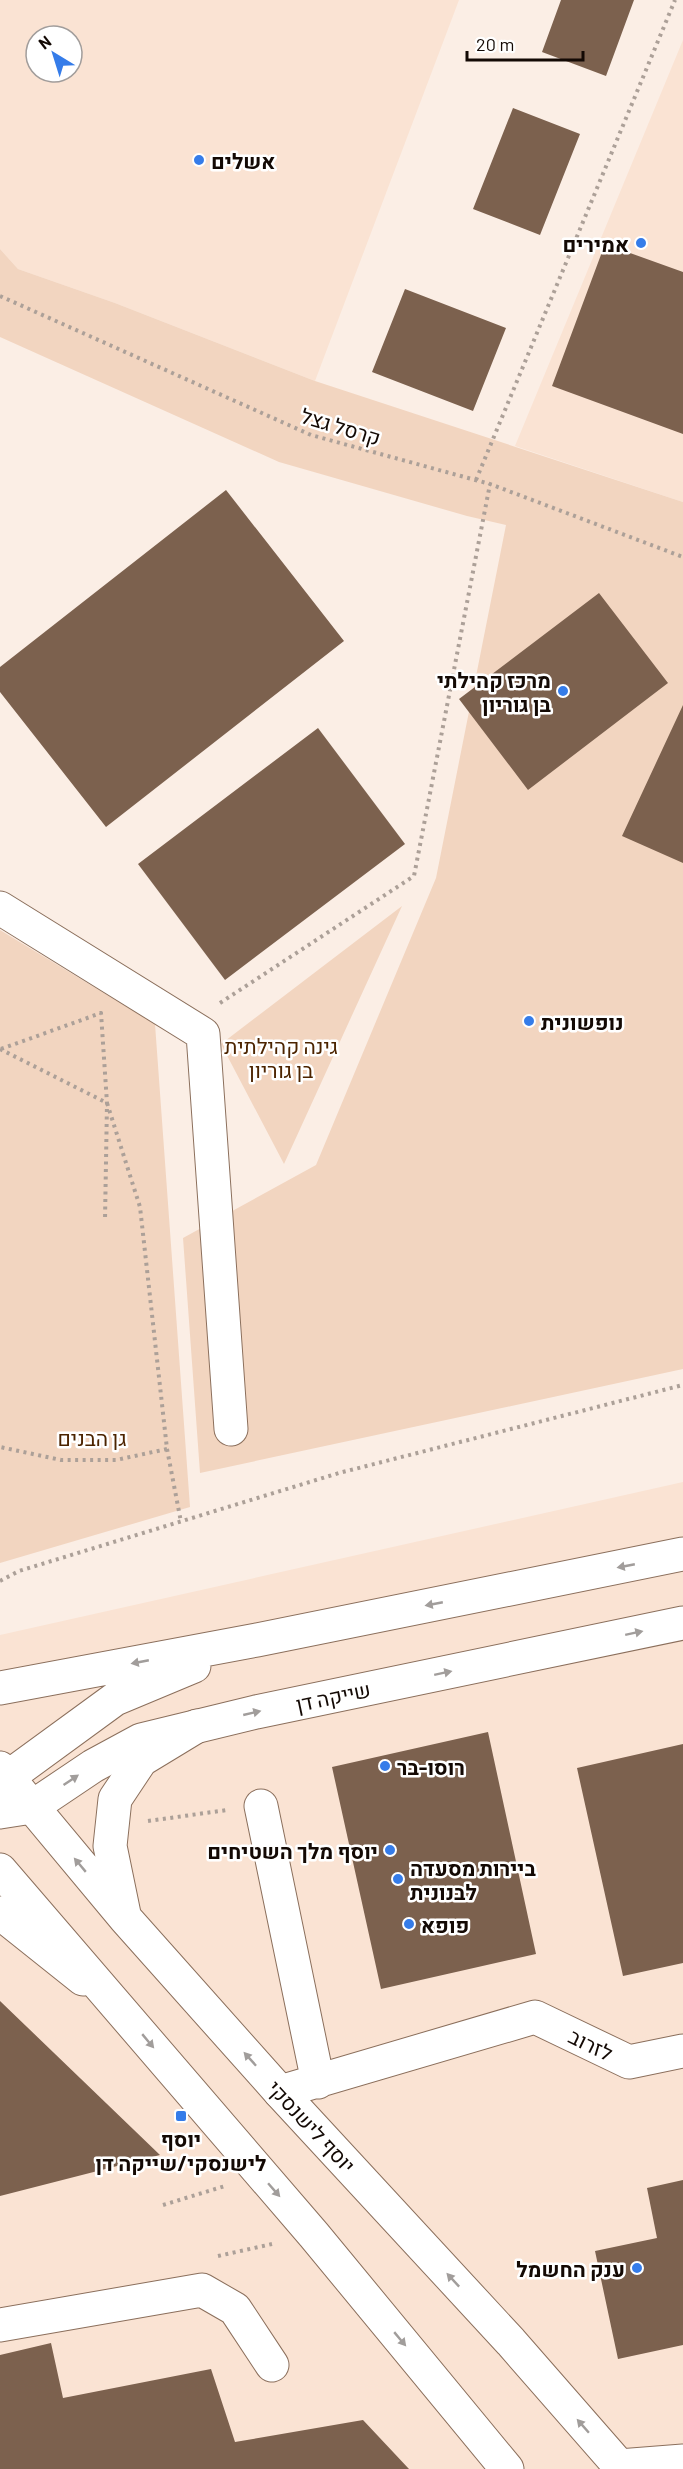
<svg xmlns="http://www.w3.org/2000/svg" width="683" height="2469" viewBox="0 0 683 2469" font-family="Barlow,Heebo,sans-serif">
<rect width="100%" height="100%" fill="#fbeee5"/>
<path fill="#fae3d3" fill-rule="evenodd" d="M0,0h459l-144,381 -200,-78 -97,-34 -18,-20zM36,36h36v36h-36z
M683,40v462l-168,-56z
M683,1482v987h-683v-834z"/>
<path fill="#f2d5c0" d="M0,249l18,20 97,34 200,78 368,121v867l-483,104 -17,-235 133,-73 120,-287 70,-353 -39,-9 -188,-54 -279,-125z
M402,906l-118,258 -63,-120z
M0,930l155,94 35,483 -190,56z"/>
<path fill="#7c614e" d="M561,0h73l-28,76 -64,-24z
M513,108l67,26 -40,101 -67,-26z
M605,244l78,28v162l-131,-48z
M405,289l101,39 -33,83 -101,-39z
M226,490l118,151 -238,186 -106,-135v-25z
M599,593l69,90 -140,107 -69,-91z
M683,705v158l-61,-27z
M318,728l87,116 -180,136 -87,-116z
M488,1732l48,222 -155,35 -49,-222z
M683,1744v219l-60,13 -46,-208z
M0,2001l160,154 -160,41z
M683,2180v165l-65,14 -23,-108 62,-13 -10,-50z
M51,2343l12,55 148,-29 24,73 128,-22 46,49h-409v-114z"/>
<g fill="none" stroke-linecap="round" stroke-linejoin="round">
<defs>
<path id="minor" d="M0,908l203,126 28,395
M0,1688l257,-48 426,-86
M0,1783l115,-84 79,-33
M261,1806l57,276
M0,1812l32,-5 61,-41 48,-26 115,-28 427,-89
M0,1913l83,66
M280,2092l255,-75 94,45 54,-11
M0,2325l202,-35 33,19 37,56
M619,2466l64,-5"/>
<path id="major" d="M0,1768l125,150 155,174 231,250 111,127
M0,1870l314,365 193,234
M124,1914l-14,-68 5,-47 26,-39 56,-34"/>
</defs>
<use href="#minor" stroke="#8b6f5c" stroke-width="35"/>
<use href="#major" stroke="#8b6f5c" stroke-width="35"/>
<path stroke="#aca098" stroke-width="4" stroke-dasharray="3 4.5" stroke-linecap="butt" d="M0,296l311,139 179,49 193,73
M476,480l199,-480
M220,1003l194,-127 76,-392
M0,1049l107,54 33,104 27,242 -51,11h-55l-61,-13
M1,1049l100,-36 6,90 -2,117
M167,1449l14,73
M0,1581l19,-10 320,-98 344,-88
M148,1821l79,-11
M163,2205l62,-19
M218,2256l54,-12"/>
<use href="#minor" stroke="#fff" stroke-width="33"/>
<use href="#major" stroke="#fff" stroke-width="33"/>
</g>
<defs><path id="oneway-solid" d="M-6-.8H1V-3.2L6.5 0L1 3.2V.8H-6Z" transform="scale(1.5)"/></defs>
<g fill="#a19d9b">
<use href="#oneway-solid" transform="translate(626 1566) rotate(169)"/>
<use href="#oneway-solid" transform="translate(434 1604) rotate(169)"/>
<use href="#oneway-solid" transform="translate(634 1633) rotate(-12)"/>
<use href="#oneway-solid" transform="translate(140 1662) rotate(169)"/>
<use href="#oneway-solid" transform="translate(443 1673) rotate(-12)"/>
<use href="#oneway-solid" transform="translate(252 1713) rotate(-13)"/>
<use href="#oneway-solid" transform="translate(71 1780) rotate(-34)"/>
<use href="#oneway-solid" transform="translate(80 1865) rotate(-130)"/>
<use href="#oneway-solid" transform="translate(148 2041) rotate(50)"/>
<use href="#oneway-solid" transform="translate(250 2059) rotate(-132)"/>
<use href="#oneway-solid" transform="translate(274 2190) rotate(49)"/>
<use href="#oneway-solid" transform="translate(453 2280) rotate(-133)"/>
<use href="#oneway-solid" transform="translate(400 2339) rotate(50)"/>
<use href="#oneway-solid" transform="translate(583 2426) rotate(-131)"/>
</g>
<g fill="#357ce9" stroke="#fff" stroke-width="2">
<circle cx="199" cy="160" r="6"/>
<circle cx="641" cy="243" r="6"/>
<circle cx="563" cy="691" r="6"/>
<circle cx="529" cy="1021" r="6"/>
<circle cx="385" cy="1766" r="6"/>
<circle cx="390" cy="1850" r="6"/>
<circle cx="398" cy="1879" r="6"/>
<circle cx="409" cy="1924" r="6"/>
<rect x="175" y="2110" width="12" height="12" rx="3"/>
<circle cx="637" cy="2268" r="6"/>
</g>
<g text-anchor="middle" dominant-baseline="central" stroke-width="5" stroke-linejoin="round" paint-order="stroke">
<g font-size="21" font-weight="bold" fill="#130904" stroke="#fff" text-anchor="start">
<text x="211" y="160">אשלים</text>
<text x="629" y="243" text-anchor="end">אמירים</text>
<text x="551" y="679" text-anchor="end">מרכז קהילתי<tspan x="551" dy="24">בן גוריון</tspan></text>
<text x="541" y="1021">נופשונית</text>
<text x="397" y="1766">רוסו-בר</text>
<text x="378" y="1850" text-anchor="end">יוסף מלך השטיחים</text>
<text x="410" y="1867">ביירות מסעדה<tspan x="410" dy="24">לבנונית</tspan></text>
<text x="421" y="1924">פופא</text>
<text x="181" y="2138" text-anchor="middle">יוסף<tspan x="181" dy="24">לישנסקי/שייקה דן</tspan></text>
<text x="625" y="2268" text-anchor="end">ענק החשמל</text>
</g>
<g font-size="21" fill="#130904" stroke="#fff">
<text transform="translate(341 426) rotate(17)">קרסל גצל</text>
<text transform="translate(333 1696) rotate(-12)">שייקה דן</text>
<text transform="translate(591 2044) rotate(26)">לזרוב</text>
<text transform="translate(312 2126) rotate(47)">יוסף לישנסקי</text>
</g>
<g font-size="21" fill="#4c2400" stroke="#fff">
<text x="281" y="1045">גינה קהילתית<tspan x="281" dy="24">בן גוריון</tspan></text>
<text x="92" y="1437">גן הבנים</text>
</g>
</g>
<g transform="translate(54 54) rotate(322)"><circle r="28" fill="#ffffff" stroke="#a19d9b" stroke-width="1.5"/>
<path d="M0-4.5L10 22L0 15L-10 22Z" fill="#357ce9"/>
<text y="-9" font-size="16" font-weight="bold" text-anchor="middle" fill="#130904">N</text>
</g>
<path d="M467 51v9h116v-9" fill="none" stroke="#130904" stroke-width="3"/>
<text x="476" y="51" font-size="18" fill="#130904" stroke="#ffffff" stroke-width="4.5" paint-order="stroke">20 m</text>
</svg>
